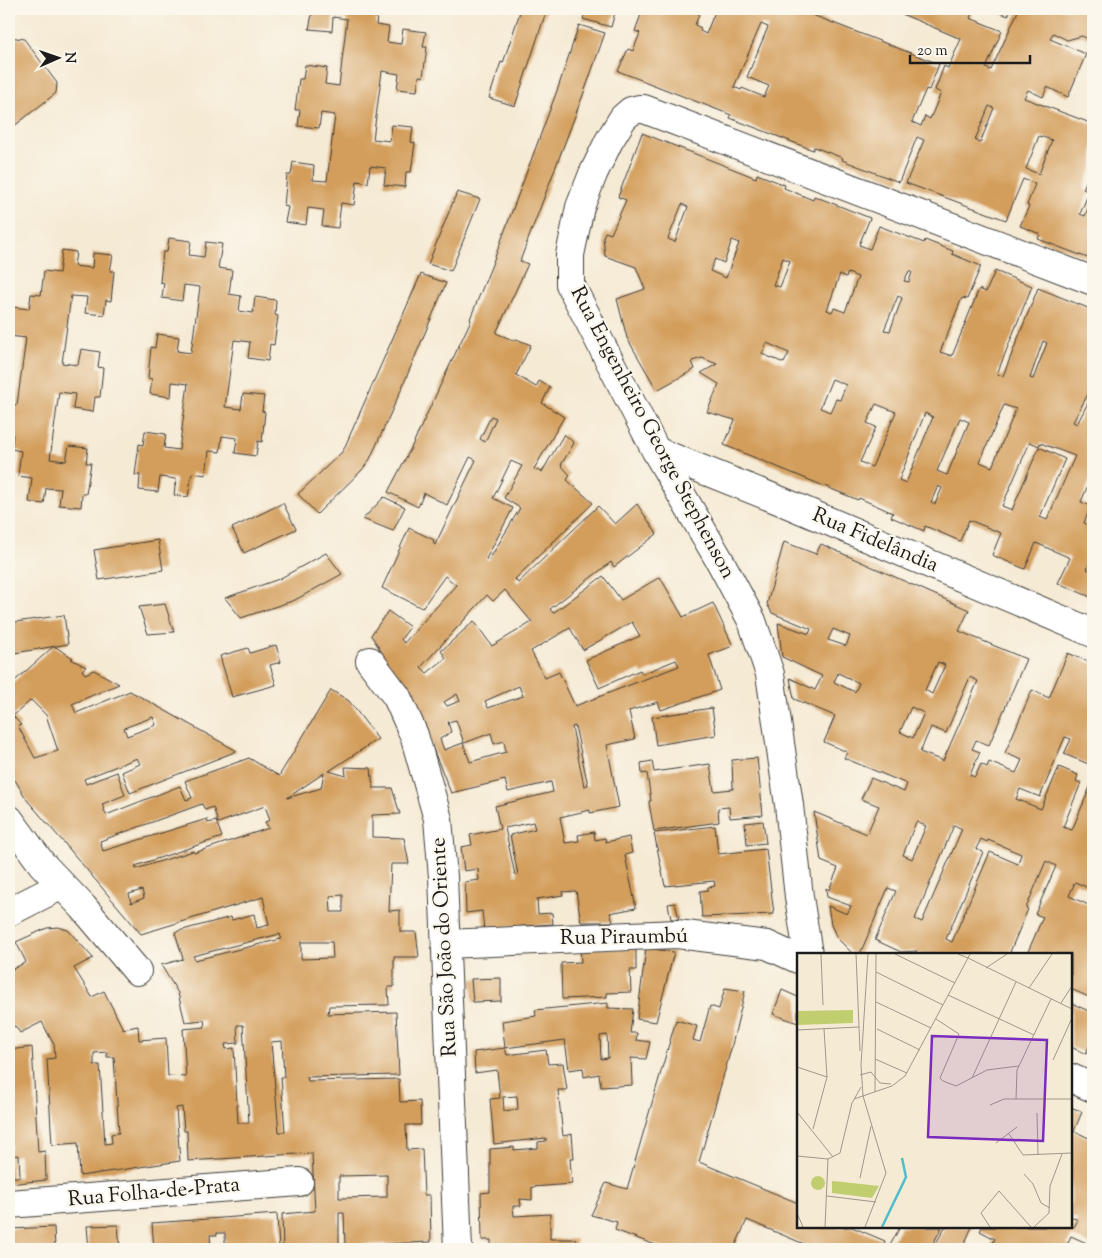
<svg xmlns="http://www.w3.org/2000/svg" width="1102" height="1258" viewBox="0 0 1102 1258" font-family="'Sorts Mill Goudy',serif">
<rect width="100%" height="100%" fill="#fbf7ec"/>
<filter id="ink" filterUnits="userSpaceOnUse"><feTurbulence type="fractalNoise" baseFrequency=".02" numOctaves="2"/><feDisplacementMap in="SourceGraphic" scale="10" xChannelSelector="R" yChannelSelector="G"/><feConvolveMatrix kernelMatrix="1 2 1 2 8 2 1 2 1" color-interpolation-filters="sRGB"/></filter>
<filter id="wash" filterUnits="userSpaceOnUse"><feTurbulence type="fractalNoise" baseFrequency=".0096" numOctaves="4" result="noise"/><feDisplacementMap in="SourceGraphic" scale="20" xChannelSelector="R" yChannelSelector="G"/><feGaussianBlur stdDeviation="1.12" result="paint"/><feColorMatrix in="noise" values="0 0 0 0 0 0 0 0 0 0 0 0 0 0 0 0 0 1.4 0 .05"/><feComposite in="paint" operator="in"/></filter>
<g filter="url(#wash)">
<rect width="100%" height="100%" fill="#f5ead4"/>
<g id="blocks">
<path fill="#d39e5c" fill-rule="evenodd" d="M309,9h69l-2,16 13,2 -2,15 14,2 2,-15 23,3 -3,15h4l-4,30 -4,-1 -2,15 -20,-2 2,-15 -17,-3 -3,23 -6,45 17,2 2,-16 21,2 -2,15 4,1 -4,29h-5l-1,15 -21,-2 2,-17 -16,-2 -2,17 -11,-2 -3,24 -13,-2 -3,25 -16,-2 2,-16 -16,-2 -2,17 -21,-3 3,-15 -4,-1 3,-31h4l2,-13 21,3 -1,15 14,1 8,-66 -14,-2 -2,15 -21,-2 2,-16h-5l4,-31h4l2,-14 22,3 -2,16 14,2 8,-67 -14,-2 -1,14 -23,-2 3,-15 -4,-1z
M521,9h26l-32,97 -26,-8 12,-36 2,1z
M586,9h30l-5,18 -28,-8z
M643,9h58l-6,16 6,3 -1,3 6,3 10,-25h81l142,55 -10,26 -3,-1 -14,33 9,4 4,-10 5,3 11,-26 -6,-3 9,-24 4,2 13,-29 -71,-30h84l-4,9 32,13 -16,37 5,2 28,-61h74v28l-1,4 -10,-5 -15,4 -14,-7 -3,6 36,15 -18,43 -21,-10 -4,10 -15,-7 -4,8 69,26v41l-10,24 6,3 -9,22 5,2 8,-20v64l-55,-21 2,-5 -20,-8 9,-20 -2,-1 8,-21 -12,-5 -17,41 -100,-37 18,-43 -7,-3 -18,45 -57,-22 1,-2 -29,-11 -1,3 -83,-32 1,-3 -113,-44 10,-22 5,2 7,-18 -5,-2zM761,24l7,3 -21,50 22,9 -5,11 -22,-9 -1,2 -7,-3zM989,106l5,2 -14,35 -5,-3zM1039,136l13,4 -13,34 -13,-5z
M991,9h20l-3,7z
M579,25l26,8 -19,54 -66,174 8,3 -32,69 19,8 1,-2 15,6 -15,30 20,12 3,-6 11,6 -8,16 22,14 -30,52 8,3 22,-38 10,9 -13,22 9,10 -3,5 26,23 -78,76 3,4 80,-77 17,18 22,-20 20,30 -43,33 -3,-5 -61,47 3,4 50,-37 18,24 39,-23 23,40 30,-14 20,43 -24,9 11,35 -59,20 -3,-8 -29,9 6,28 -28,6 12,62 -29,6v-3l-30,7 5,26 14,-2 -1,-6 16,-3 1,8 10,-2 1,4 23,-5 3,16 -7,2 11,53 -26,5 3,9h-32l-5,-31 -14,1 1,3 -26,4 1,15 14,-1 1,11 -69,5 -2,-18 -16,2 -1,-31 14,-2 -1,-11 -14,2 -3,-24 11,-2 -2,-10 30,-6 -5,-23 58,-14 -2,-10 -43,10 -3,-12 -54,13 -31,-76 -18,-36 -16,-22 -15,-24 17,-24 22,16 -9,12 3,4 52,-58 -11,-9 -23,32 -40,-20 27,-60 25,12 -1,3 2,2 41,-85 -6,-3 -23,48 -23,-12 -6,14 -30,-15 23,-44 60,-128 -1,-1 25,-62 63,-169zM491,416l5,2 -11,24 -5,-3zM511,461l11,5 -18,32 16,10 -31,52 -3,-1 27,-51 -20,-10zM505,590l27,32 -40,24 -18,-25 -33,30 5,7 -19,15 -6,-6 66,-72 6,6zM632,622l8,14 -54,24 13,28 41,-18 2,4 34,-14 3,6 -104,40 -16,-34 -14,6 -14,-27 39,-23 13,22zM519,686l4,10 -35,12 -3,-7zM457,694l3,7 -13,5 -3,-4zM456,720l8,23 27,-10 3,11 10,-3 2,11 -36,10 -7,-19 -19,7 -4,-11 11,-7 -3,-10zM575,726l13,59 -4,1 -12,-59zM533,822l2,7 -25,6 8,40h-3l-10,-47z
M9,37l15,2 33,44 -1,10 -43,34 -4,-1z
M642,133l114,45 1,-4 28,11 -1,3 29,12 1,-4 56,22 -11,27 11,4 9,-23 45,17 1,-3 28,11 -1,3 29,12 -14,33 -5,-1 -22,54 12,4 27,-67 7,3 9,-21 37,15 -35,88 6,2 35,-88 55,22v75l-20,37 4,2 16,-31v80l-12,29 10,4 -7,17 8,4 -4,7 5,2v18l-6,15 6,3v26l-35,-15 12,-25 -34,-15 -11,26 -33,-14 9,-22 -32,-13 -9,21 -35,-15 -1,5 -33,-14 2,-4 -34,-15 -1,2 -134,-55 11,-25 -28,-8 12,-28 -18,-11 16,-9 -15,-6 -10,3 3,8 -38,21 -30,-52 -10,-39 28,-10 -9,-22 -31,-11 -2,-19 2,-5 6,2 15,-34 -8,-3zM682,204l6,3 -13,35 -7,-3zM732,240l7,3 -13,35 -16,-7 5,-12 9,4zM783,258l7,3 -10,26 -7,-2zM909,271l3,1 -3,10 -5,-1zM848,273l10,4 -13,35 -11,-4 -2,4 -5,-2 13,-36 6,3zM898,296l4,2 -12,33 -6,-1zM1043,341l4,2 -14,36 -3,-1zM767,343l22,10 -5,10 -22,-9zM832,379l14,6 -6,15 -4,-1 -6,13 -10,-4zM876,404l20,8 -24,55 -12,-5 16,-35 -9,-4zM1004,405l12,4 -24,58 -12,-5zM925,413l8,4 -27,66 -7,-3zM960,418l9,4 -22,53 -10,-4zM1030,442l9,4 1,-3 35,13 -28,64 -7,-3 25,-58 -26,-12 -27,63 -10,-4zM938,486l4,2 -7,16 -4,-2z
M457,192l23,7 -29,72 -23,-7z
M169,238l22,3 -2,14 15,2 2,-15 16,2 -4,24 14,2 -3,24 12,2 -2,15 14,2 2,-16 21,3 -1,15 3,1 -4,29 -4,-1 -2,17 -20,-3 2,-16 -16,-2 -9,67 16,2 2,-15 21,2 -2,15 3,1 -3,30 -4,-1 -2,15 -21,-3 2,-15 -15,-2 -2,16 -11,-1 -3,24 -14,-2 -4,24 -14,-2 2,-16 -16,-2 -2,15 -19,-2 1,-15h-5l4,-31 4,1 2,-14 21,3 -2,14 15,2 9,-66 -16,-2 -1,15 -21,-3 2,-15 -4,-1 3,-31 4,1 2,-14 22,3 -2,14 14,2 9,-66 -16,-2 -2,16 -20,-3 2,-15 -4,-1 3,-30h4z
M62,250l14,2 -2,14 18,2 1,-15 20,2 -3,16h4l-3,30 -5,-1 -2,15 -19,-2 2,-16 -16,-1 -9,67 16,2 3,-16 19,3 -2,15 5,1 -3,29h-5l-2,15 -20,-3 2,-15 -16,-2 -9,67 16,2 3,-15 19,2 -2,15h5l-5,31h-4l-1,13 -22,-2 2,-16 -15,-1 -2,16 -15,-2 3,-24 -14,-2 3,-25 -10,-2 2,-14 -4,-1v-30l8,1 9,-67 -17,-2v-45l5,1 -2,15 17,2 2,-15 10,1 3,-24 15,2z
M421,274l25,9 -45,107 -31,69 -8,11 -45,44 -19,-20 45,-43z
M384,497l21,10 -12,24 -30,-12z
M283,503l13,26 -52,24 -12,-25z
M158,540l5,30 -64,10 -5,-30z
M784,542l32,12 5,-10 148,66 -10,21 67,28 -37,86 -13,-5 -4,9 8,3 -10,23 5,2 6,-13 6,3 2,-5 27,11 6,-13 -17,-7 27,-63 17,8 19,-45 25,11v95l-2,6 -27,-11 7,-15 -6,-2 -25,60 -20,-8 -4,10 25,10 18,-42 19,8 -2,6 5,2 -18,44 9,3 21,-50v110l-18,-8 -6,14 24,11v92l-22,-10v-35h-44l16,-37 -8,-3 1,-2 20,-46 -10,-5 -20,47 2,1 -18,43 4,2h-99l2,-3 -16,1 -26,-12 21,-49 -8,-3 -28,66h-7l-16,-16 -6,-13 -3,-19 19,8 4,-8 -24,-9 -1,-9 3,2 9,-22 -17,-7 -7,-49 53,22 12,-28 -18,-7 10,-21 33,14 3,-8 -63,-26 3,-6 -23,-10 11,-26 -41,-17 -4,-21 25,12 7,-14 -40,-19 -4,-34 31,11 2,-5 -39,-16 -5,-9zM833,629l17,7 -4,10 -18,-6zM938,662l7,3 -13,29 -7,-4zM838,673l21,10 -4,9 -21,-10zM970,677l8,4 -35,80 -23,-9 11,-25 15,6zM911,707l13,6 -11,25 -13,-6zM916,822l10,4 -14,33 -9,-4zM954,825l8,4 -40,93 -7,-3zM981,839l6,3 1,-2 33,14 -3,10 -28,-12 -38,90 -6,-3 37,-87 -7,-3z
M326,553l16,21 -47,26 -54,18 -16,-20 54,-19z
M165,604l9,28 -26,2 -9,-27z
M64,615l4,29 -59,10v-31z
M276,645l5,17 -11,3 6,20 -44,12 -12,-41 28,-8 2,5z
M54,646l19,12 -2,1 15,8 -4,3 3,4 9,-4 25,14 -47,20 4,9 54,-22 107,60 -107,42 -8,-21 18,-8 -3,-6 -53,21 2,5 31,-12 8,23 -23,9 4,11 74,-29 6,14 6,-2 -7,-17 64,-23 30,18 52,-86 18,11 29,38 -49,32 17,5 -1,-9 26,1 2,20h19l8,26 -28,1v22l32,1 5,26h-18l-2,47 11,-1v22h16l3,25h-25v30h-6l1,18 -60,1 -1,8 68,-2 3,63 -92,2 1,4 91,-2 1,23 20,-1 1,24h-15l1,25 15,-1 2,46h6l1,47 -66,3v4h-49v-4h-4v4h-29l-1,-35 33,-3 -3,-58 -124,8 -1,-30h-3l-2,-24 -6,1 4,53 -100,15 -2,-33 -26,2 -5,-86 8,-1 -1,-15h-1l-11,-21 -22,11 -5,-7 -6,4v-59l17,-9 -10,-20 31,-14 11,-1 10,3 25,28 -19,10 18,29 12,-6 19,38 15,-3 1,14 27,-2 2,38 18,1 -3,-48 22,-2 -1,-7 -19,2 -7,-29 -17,-28 22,-6 -8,-27 56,-15 1,3 22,-6 3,14 12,-3 -6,-28 -122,37 -70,-83 -44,-51 -18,-30v-84zM31,700l15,15 12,36 -23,7 -17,-32 3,-1 -8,-9zM153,717l3,8 -29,11 -3,-8zM324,773l-3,15 -34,10zM202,804l3,6 8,-3 5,16 47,-17 5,14 -5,2 4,6 -75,25 -1,-2 -57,18 -1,-3 87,-29 -6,-16 -8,2 -1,-4 -104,32 -3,-10zM142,890l2,8 -13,5 -2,-9zM343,895v17h-12l-1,-16zM280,934l1,5 -86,21 -2,-4zM301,942h31l1,16 -32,1zM237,1025h6l6,98h-11l-4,-75 -8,1 -1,-5 13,-1zM282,1041l2,36h-3l4,55h-6l-8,-90zM107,1052v5h7l5,76 -8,1 1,9 -7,1 -5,-79h-6v-12zM387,1175v22l-48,1v-22zM339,1213h5l1,32 -6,1z
M712,708l4,27 -60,10 -4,-28z
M757,758l6,57 -33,3 -1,-11 -11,1 1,14 -65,9 -5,-28v-2h2l-4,-28 -5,1 -1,-11 11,-2 2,11 56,-8 4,27 19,-2 -1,-29z
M763,821l3,22 -19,2 -2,-22z
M715,826l3,28 48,-5 8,65 -72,3 -2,-26 8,-1v-3l7,-1 -1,-5 -49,5 -11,-53z
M675,903l4,16h-8l-3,-15z
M580,948l56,1v21h-6l1,22 -24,1v4l-45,2 -1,-36 20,-1z
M646,948l28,4 -18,70 -19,-3z
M501,978v23l-28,1 -2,-23z
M725,988l20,3 -14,58 -32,113 99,41v24h54l33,14 -3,8h-50l-14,-6 -2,6 -69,-29 -13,29h-68l-51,-19 2,-8 -26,-7 15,-32 21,6 49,-169 21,6 -4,14 7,2 10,-36 9,3z
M782,990l16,7v26l-25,-9z
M608,1003v5l25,1 -3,24h7l-1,7 14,2 -4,17 -15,-1 1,27 -31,2 -2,-13 -15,3 -1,-9 -14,2 -4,-30 -60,8 -3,-27 34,-5 -1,-6zM607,1035l1,23 -7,1 -1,-23z
M1071,1003l22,10v23l-7,18 -15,-7z
M32,1047l6,105 7,-1 1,29 -37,4v-35h2l-2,-44v-55zM19,1155l1,22h-8l-1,-21z
M505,1048l2,7 39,-5 2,14 15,-1 4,27h-9l5,46 9,-2 2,25h-4l2,25 -40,3v13l-12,-1 1,7h-8l1,10 36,-2v25h26l-1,10h-84v-9h-9l-1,-47 9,-1v-43l24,-2v3l24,-2v-6l8,-1v-3l-52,6 -4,-45 10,-1 -3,-28 -22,3 -1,-21zM517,1096l1,13 -14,2 -1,-14z
M1071,1107l11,5 -8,19 17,8 2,-5v112l-22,-10 -4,9 9,4h-87l6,-10 -15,-8 2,-4h89v-1l3,1 4,-7 -7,-3z
M277,1214l2,35h-54v-16h-8v2h-7l1,14h-57l-2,-26z
M118,1225l2,24h-31l-2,-23z
M54,1227l1,22h-46v-20z
M900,1227h42l-12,22h-42z
M945,1227h27l-10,22h-29z
M765,1244l12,5h-14z"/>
</g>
</g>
<g filter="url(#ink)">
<use href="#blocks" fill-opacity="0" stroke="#3d3b38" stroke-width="1"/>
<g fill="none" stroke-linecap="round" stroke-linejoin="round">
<defs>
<path id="minor" d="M656,451l125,50 312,132
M370,661l27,36 17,38 24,84 5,58 15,372
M9,819l33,45 41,43 54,64
M9,912l53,-27
M446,944l231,-10 90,11 31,14
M808,954l-9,-57 -10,-92 -19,-131 -18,-53 -32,-60 -64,-110 -86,-167v-29l10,-48 13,-33 16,-33 14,-23 8,-7 8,-2h5l449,172
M1071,1078l22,10
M9,1204l290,-22"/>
</defs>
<use href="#minor" stroke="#3d3b38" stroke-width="30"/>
<use href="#minor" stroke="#fff" stroke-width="28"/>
</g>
</g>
<g text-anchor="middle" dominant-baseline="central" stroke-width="4.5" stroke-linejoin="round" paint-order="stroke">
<g font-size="21" fill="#1c1c1c" stroke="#fbf7ec">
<text transform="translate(652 433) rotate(62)">Rua Engenheiro George Stephenson</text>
<text transform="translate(875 541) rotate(23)">Rua Fidelândia</text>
<text transform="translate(624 938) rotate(-1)">Rua Piraumbú</text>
<text transform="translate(445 947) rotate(-93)">Rua São João do Oriente</text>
<text transform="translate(154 1193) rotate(-5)">Rua Folha-de-Prata</text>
</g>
</g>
<g transform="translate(797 953)">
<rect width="275" height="275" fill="#f5ead4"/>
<path d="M56,57v13l-56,2v-14zM14 230a7 7 0 1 1 14 0a7 7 0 1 1-14 0ZM35,228l11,1 36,4 -7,12 -40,-5z" fill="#c1ce70"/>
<path fill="none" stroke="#50bdca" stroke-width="2.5" d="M85,274l24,-50 -4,-19"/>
<path fill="none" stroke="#9e988a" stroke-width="1" d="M24,1l2,51M59,1l4,97M98,1l60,29M161,1l10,4 2,-4M189,15l21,-14M79,19l67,33M232,35l23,-34M151,42l86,40M79,49l55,26M264,50l11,-17M139,66l23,15 -19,44 3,3 13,5 31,-16 32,-4M80,76l43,21M0,77l62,-3M78,106l32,14M256,107l19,-42M0,114l30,10M63,122l11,-3 9,11 11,1M175,125l44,-96M78,139l1,-138M66,143l23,77 -21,54M66,143l-2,-31 7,-111M57,146l38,-13 13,-10 63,-118 104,51M219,146l1,-29 34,-71M193,152l14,-6h68M0,159l36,45M240,160l1,42M16,176l14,-52 -3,-48M212,181l14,21 49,-2M199,190l21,-16M0,203l31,3 12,-6 12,-50 9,-16M227,221l9,10 8,19 9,5M63,225l11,-52M30,243l49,6M0,260l6,14M28,274l3,-68M193,274l-9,-14 18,-22 32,36M237,274l15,-14 1,-27 12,-32"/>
<path fill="#7b2cbf" fill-opacity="0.15" stroke="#7b2cbf" stroke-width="2.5" d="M135,83l115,4 -4,101 -115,-4z"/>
<rect width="275" height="275" fill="none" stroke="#1c1c1c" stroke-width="2.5"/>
</g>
<rect width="1102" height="1258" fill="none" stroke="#fbf7ec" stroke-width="30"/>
<g transform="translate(58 58) rotate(88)" stroke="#fbf7ec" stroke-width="4" paint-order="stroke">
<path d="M0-4L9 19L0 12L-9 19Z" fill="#1c1c1c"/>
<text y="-8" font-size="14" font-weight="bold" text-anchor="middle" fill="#1c1c1c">N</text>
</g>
<path d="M910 55v8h120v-8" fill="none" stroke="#1c1c1c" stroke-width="2.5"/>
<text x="917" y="55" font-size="15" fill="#1c1c1c" stroke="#fbf7ec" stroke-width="4" paint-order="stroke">20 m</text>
</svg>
